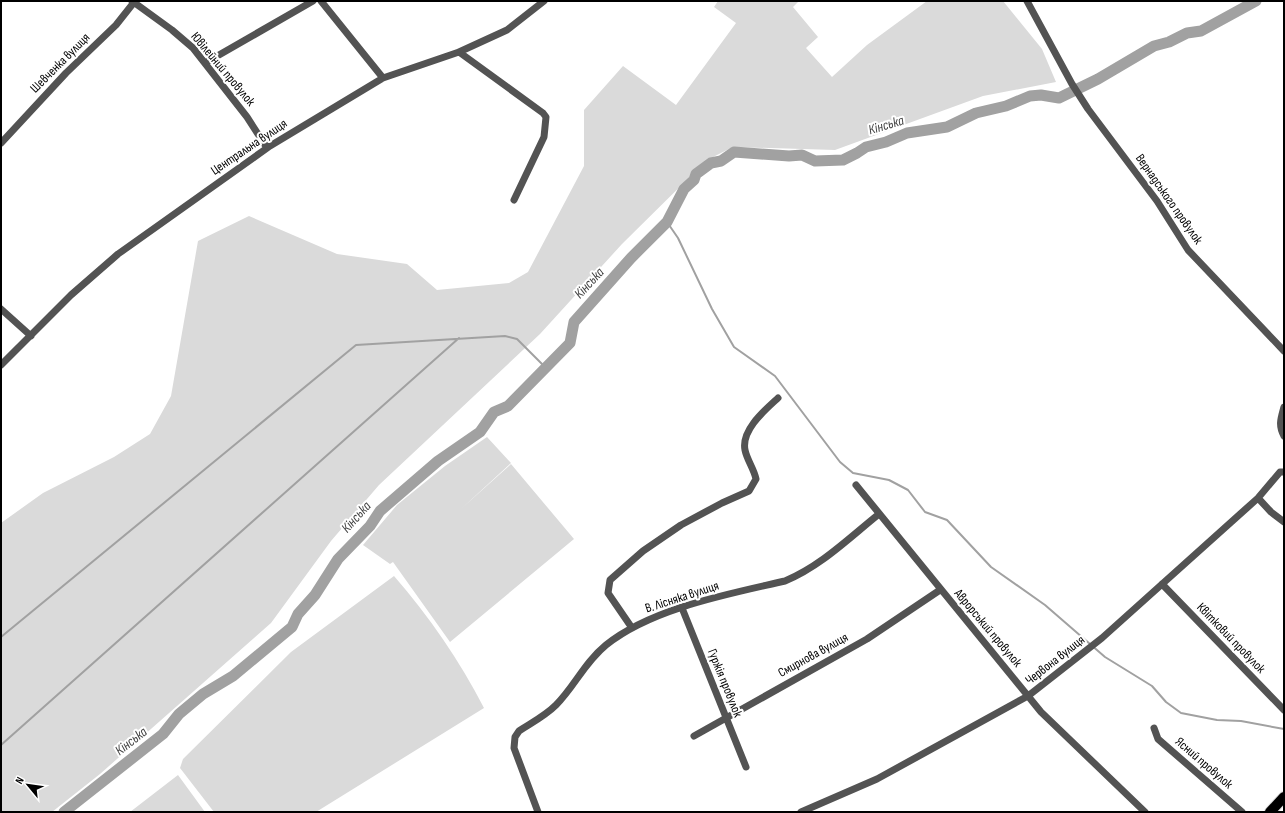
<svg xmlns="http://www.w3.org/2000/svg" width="1285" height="813" viewBox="0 0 1285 813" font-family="'Sofia Sans Condensed',sans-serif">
<rect width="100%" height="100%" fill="#fff"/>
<path fill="#dadada" d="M718,1h81l-6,6 25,30 -12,11 26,29 35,-32 60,-44h76l39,48 14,33 -73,14 -148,54 -102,-3 -26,13 -85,84 -82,90 -161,151 -48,56 -60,82 -171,151 -48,38h-51v-289l42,-30 71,-36 36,-23 21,-38 27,-155 51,-25 88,38 70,10 30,26 72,-7 19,-11 56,-106v-56l39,-44 53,39 60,-82 -22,-16z
M487,437l24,26 -50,46 -61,48 61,-48 50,-45 63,75 -124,103 -57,-80 -3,2 -27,-19 34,-40 48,-39z
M394,576c35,40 66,85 90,132l-168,104h-102l-34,-44 3,-9 108,-107z
M178,775l27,37h-75z"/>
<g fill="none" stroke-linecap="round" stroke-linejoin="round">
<path stroke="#a1a1a1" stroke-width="2" d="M667,222l11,16 34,71 22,38 41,29 65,86 13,11 36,7 19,10 17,22 22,8 44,47 54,38 60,52 47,29 14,16 15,11 36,7 24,1 43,8
M1,637l355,-292 149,-9 12,3 28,28
M1,745l458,-407"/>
<path stroke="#a1a1a1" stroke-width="11" d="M64,812l99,-78 16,-20 24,-20 30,-18 59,-49 6,-13 17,-19 23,-36 32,-33 10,-15 58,-50 42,-29 14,-20 14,-6 62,-63 4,-21 57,-64 36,-36 17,-33 10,-9 2,-6 15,-11 10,-2 13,-9 55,4 13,-1 13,6 28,-1 14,-7 9,-6 20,-5 21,-9 40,-6 29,-14 30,-7 24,-10 11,-1 18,3 39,-19 56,-33 15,-4 18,-9 14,-2 55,-30"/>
<defs>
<path id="primary" d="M1270,812l14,-15"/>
</defs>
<use href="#primary" stroke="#dbdbdb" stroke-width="12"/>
<path stroke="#535353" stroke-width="7" d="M132,1l40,29 21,18 54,69 20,31
M321,1l62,77
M1027,1l45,83 16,25 69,92 31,49 96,101
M459,52l84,61 3,4 -2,20 -30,63
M205,63l108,-62
M1,143l65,-70 50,-48 19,-24
M1,309l30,27
M1,365l70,-70 47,-41 152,-108 113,-68 76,-26 48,-22 37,-29
M1284,407c-3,11 -6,18 0,29
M856,485l185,227 104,100
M1258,498l13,14 13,10
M1162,584l122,126
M682,608l64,159
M632,628l-24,-35 2,-13 33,-29 38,-26 41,-22 27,-12 7,-12c-2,-10 -9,-19 -11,-29 -4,-20 20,-40 33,-52
M1154,728l4,11 84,73
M694,736l173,-97 73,-49
M538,812l-24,-64 1,-11 4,-6c12,-8 26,-15 37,-26 19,-19 28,-42 50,-60 46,-37 123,-51 179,-64 36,-15 64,-43 94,-67
M801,812l76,-33 151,-83 74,-58 156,-140 22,-26h4"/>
<use href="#primary" stroke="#000" stroke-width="10"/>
</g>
<g text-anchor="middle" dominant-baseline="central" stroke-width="4" stroke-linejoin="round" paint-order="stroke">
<g font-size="13" fill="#000" stroke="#fff">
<text transform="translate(60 63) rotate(-45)">Шевченка вулиця</text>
<text transform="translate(223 69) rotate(50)">Ювілейний провулок</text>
<text transform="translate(249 147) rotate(-34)">Центральна вулиця</text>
<text transform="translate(1169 199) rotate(55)">Вернадського провулок</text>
<text transform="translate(682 597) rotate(-18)">В. Лісняка вулиця</text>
<text transform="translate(988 628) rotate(50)">Аврорський провулок</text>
<text transform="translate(1231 638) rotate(46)">Квітковий провулок</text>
<text transform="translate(813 655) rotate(-29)">Смирнова вулиця</text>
<text transform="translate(1055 660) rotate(-38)">Червона вулиця</text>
<text transform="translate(725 683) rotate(68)">Гуржія провулок</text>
<text transform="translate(1204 763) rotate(41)">Ясний провулок</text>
</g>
<g font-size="14" font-style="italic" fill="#424242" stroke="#fff">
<text transform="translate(886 125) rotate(-17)">Кінська</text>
<text transform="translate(589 283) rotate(-47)">Кінська</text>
<text transform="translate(356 517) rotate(-48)">Кінська</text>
<text transform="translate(131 741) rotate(-38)">Кінська</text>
</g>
</g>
<rect width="1285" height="813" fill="none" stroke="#000000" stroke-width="4"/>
<g transform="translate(28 785) rotate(299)" stroke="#ffffff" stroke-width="3" paint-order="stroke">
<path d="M0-3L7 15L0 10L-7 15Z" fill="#000000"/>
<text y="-6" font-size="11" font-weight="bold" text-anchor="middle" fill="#000000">N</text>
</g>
</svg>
